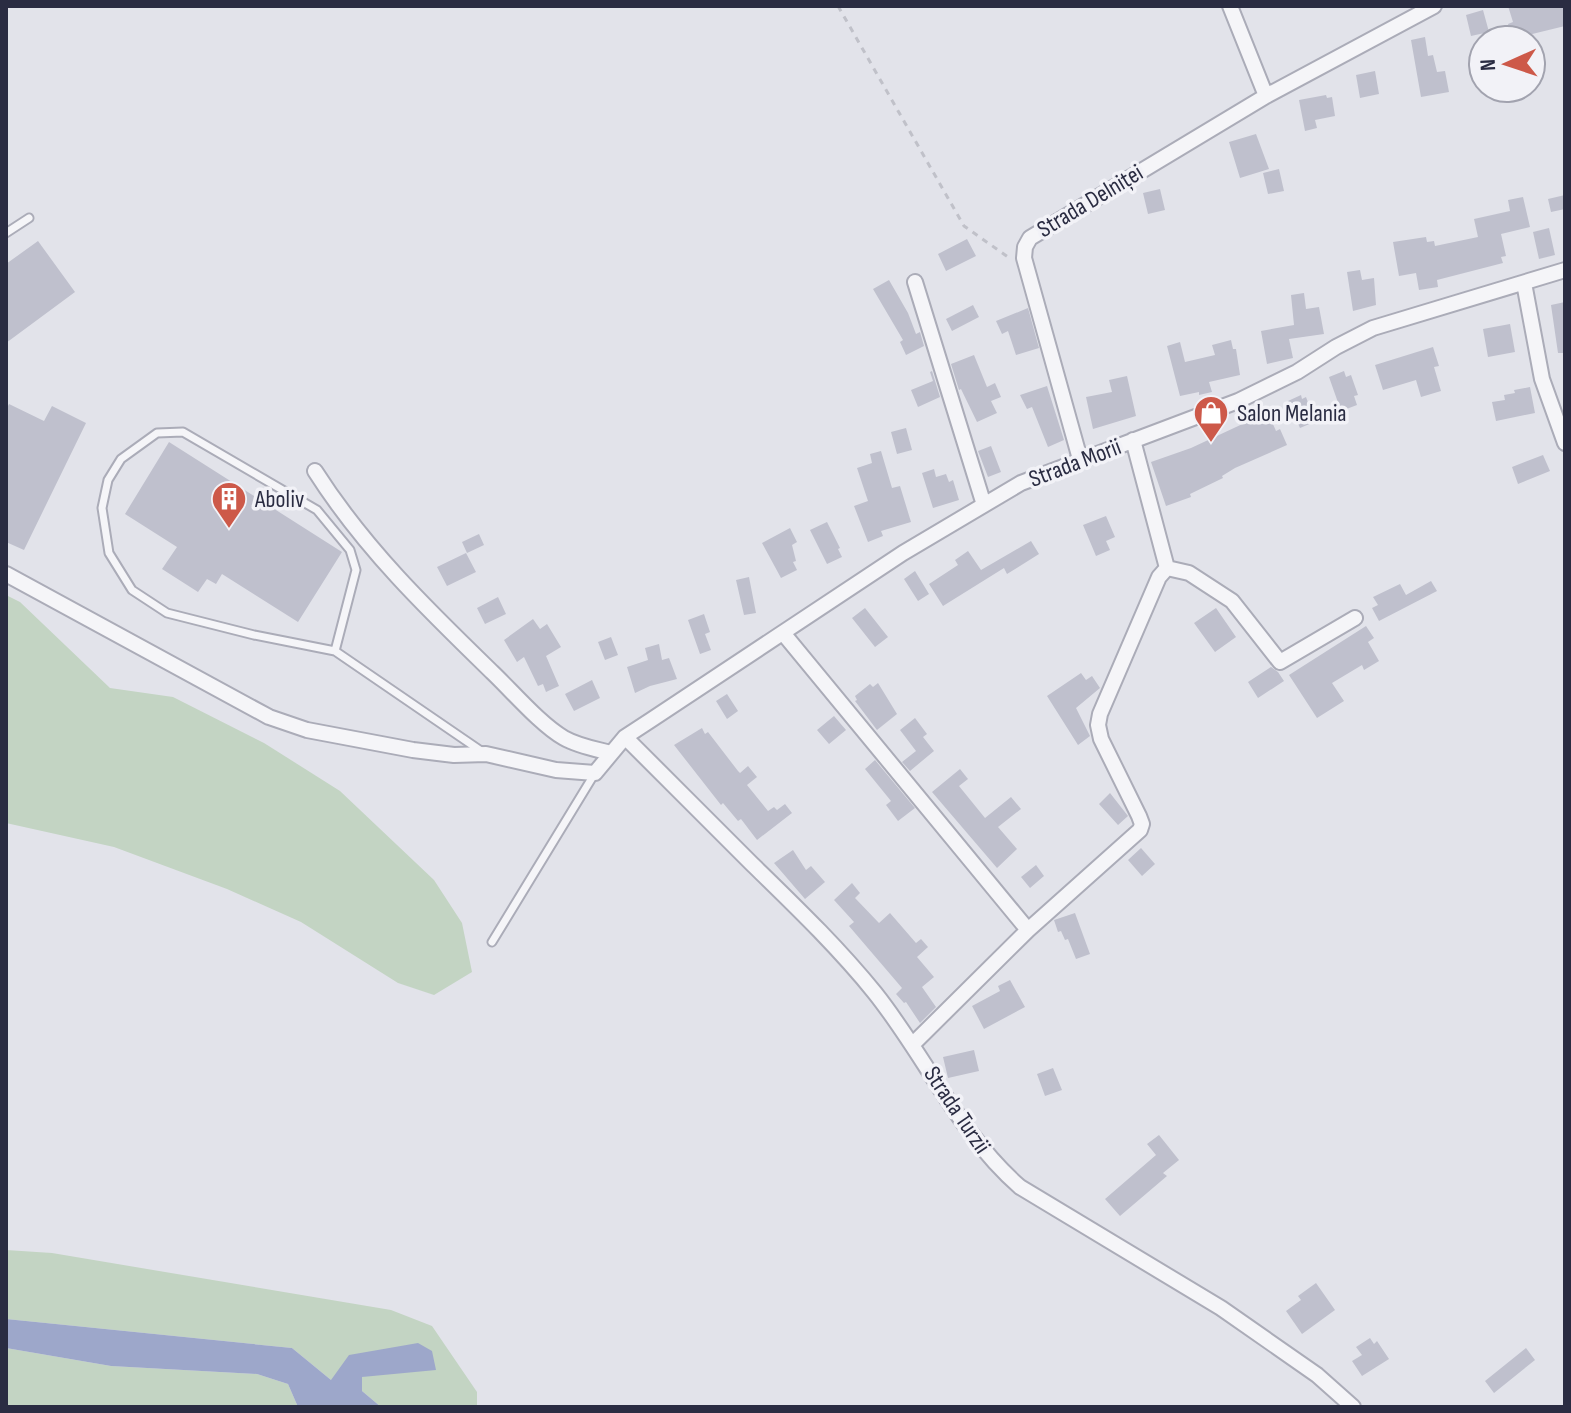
<svg xmlns="http://www.w3.org/2000/svg" width="1571" height="1413" viewBox="0 0 1571 1413" font-family="'Sofia Sans Condensed',sans-serif">
<rect width="100%" height="100%" fill="#e2e3ea"/>
<path fill="#c3d4c3" d="M6,595l14,7 90,86 63,9 91,46 76,48 94,89 28,43 10,49 -38,23 -36,-12 -97,-61 -74,-33 -113,-42 -108,-24z
M6,1250l46,3 339,57 41,16 45,66v15h-96l-19,-16v-14l70,-26 -101,29 -39,-32 -286,-29z
M6,1348l105,18 146,8 31,10 10,23h-292z"/>
<path fill="#9da7ca" d="M6,1319l286,29 39,32 18,-25 69,-12 14,8 4,19 -74,7v14l19,16h-83l-10,-23 -31,-10 -146,-8 -105,-18z"/>
<path fill="#bfc0cd" d="M1508,6h57v20l-53,13 -4,-15 5,-2z
M1483,10l6,22 -18,4 -5,-21z
M1425,37l3,19 5,-1 4,17 8,-1 4,21 -28,5 -10,-57z
M1375,71l4,23 -19,4 -4,-23z
M1326,95l1,3 5,-1 3,19 -20,4 2,8 -12,3 -6,-31z
M1256,134l13,35 -29,9 -11,-36z
M1279,169l5,22 -16,3 -5,-21z
M1160,189l5,21 -17,4 -5,-21z
M1565,195v14l-14,3 -3,-13z
M1523,197l7,30 -29,7 5,22 -5,1 2,6 -66,17 1,7 -19,3 -3,-17 -17,3 -6,-34 33,-5 1,5 7,-1 1,5 43,-9 -4,-18 36,-8 -2,-11z
M1549,228l6,27 -16,4 -6,-27z
M967,239l9,17 -30,15 -8,-17z
M38,241l37,51 -69,51v-79z
M1360,270l2,10 12,-2 2,27 -23,6 -6,-39z
M889,280l19,33 8,21 4,-2 4,14 -18,9 -6,-13 3,-2 -30,-51z
M1304,293l2,16 13,-2 5,27 -35,5 4,19 -26,6 -6,-33 33,-6 -3,-30z
M1565,302v51h-7l-7,-48z
M973,305l6,12 -27,14 -6,-12z
M1028,308l11,40 -23,7 -8,-24 -6,3 -6,-13z
M1510,324l5,28 -27,5 -5,-28z
M1231,340l2,9h3l4,26 -31,7 3,10 -13,3v-3l-19,4 -13,-50 13,-4 5,20 30,-7 -3,-10z
M1433,347l6,19 -5,1 7,24 -20,6 -5,-17 -33,10 -8,-25z
M974,355l13,32 8,-4 6,14 -10,4 6,12 -20,9 -16,-33 -2,1 -8,-26z
M932,371l8,26 -22,10 -7,-17 22,-9 -3,-9z
M1344,371l2,6 5,-2 7,20 -4,1 3,9 -16,6 -12,-34z
M1127,376l9,40 -43,13 -7,-32 26,-5 -3,-12z
M1047,386l17,54 -16,7 -16,-40 -5,2 -7,-14z
M1530,387l5,26 -39,8 -4,-19 13,-2 -1,-5 11,-2 -1,-3z
M1301,395l1,4 4,-2 4,11 4,-2 5,14 -19,8 -12,-27z
M9,404l35,17 8,-15 34,17 -62,127 -18,-8v-132z
M1264,414l1,2 4,-1 7,16 4,-2 7,16 -52,23 -13,8 1,2 -33,16 1,3 -25,9 -15,-44 40,-14z
M906,428l6,22 -15,4 -6,-22z
M169,442l173,110 -44,70 -76,-48 -6,10 -9,-5 -9,13 -36,-23 15,-22 -52,-33z
M991,446l10,26 -13,5 -10,-26z
M881,451l11,37 8,-2 11,36 -30,9 2,5 -15,6 -14,-36 14,-5 -11,-33 15,-5 -2,-9z
M1543,455l7,16 -32,13 -6,-17z
M934,469l2,8 10,-3 3,8 4,-2 6,20 -26,8 -11,-35z
M1106,516l9,21 -9,4 4,9 -14,6 -13,-31z
M827,522l13,26 -2,1 4,8 -15,7 -17,-34z
M790,528l7,14 -5,3 4,16 -3,1 4,8 -16,8 -19,-35z
M479,534l5,11 -17,8 -5,-11z
M1031,541l8,13 -32,20 -3,-6 -61,38 -14,-22 29,-19 -3,-5 13,-9 13,19z
M466,553l10,19 -29,14 -10,-19z
M915,571l14,23 -11,7 -14,-22z
M749,577l7,36 -12,2 -8,-35z
M1431,581l6,10 -58,30 -7,-13 6,-3 -5,-8 27,-13 6,11z
M498,597l8,17 -21,10 -8,-16z
M865,608l23,29 -13,10 -23,-29z
M1216,608l20,29 -21,15 -21,-29z
M704,614l6,18 -5,2 6,16 -11,4 -12,-34z
M533,619l7,10 7,-5 14,23 -15,9 13,30 -13,6 -3,-8 -5,2 -14,-29 -7,5 -13,-22z
M1366,626l8,12 -6,4 11,19 -15,9 -2,-5 -30,18 12,18 -27,17 -28,-43z
M611,637l7,18 -13,5 -7,-18z
M659,644l3,16 7,-2 8,21 -27,7 -15,7 -8,-26 21,-7 -3,-12z
M1271,667l7,5 6,9 -26,17 -10,-16z
M1081,673l5,7 6,-4 8,12 -24,20 14,28 -12,9 -31,-49z
M592,680l8,18 -26,13 -9,-17z
M878,683l19,31 -20,16 -22,-29 2,-1 -2,-4 15,-12 3,3z
M727,694l11,17 -11,8 -11,-18z
M834,716l12,14 -17,14 -12,-14z
M915,718l12,16 -4,3 11,14 -24,20 -8,-9 14,-11 -16,-21z
M702,728l3,6 3,-2 30,39 2,2 8,-7 9,11 -10,8 21,26 6,-4 3,3 8,-6 7,9 -35,27 -16,-21 -3,2 -15,-18 -2,2 -47,-60z
M875,760l40,48 -17,13 -12,-16 5,-4 -26,-32z
M960,769l8,10 -9,7 26,32 26,-21 10,12 -23,18 19,22 -20,19 -65,-76z
M1110,793l18,23 -10,9 -19,-21z
M1141,848l14,16 -13,12 -14,-16z
M793,850l13,20 5,-4 14,16 -20,17 -31,-36z
M1036,865l8,11 -14,12 -9,-11z
M852,883l8,10 -5,5 24,25 11,-10 26,30 5,-4 7,8 -11,10 17,20 -12,10 14,20 -16,16 -14,-21 -2,1 -8,-9 6,-6 -53,-62 5,-4 -20,-22z
M1075,913l15,41 -14,5 -8,-20 -3,1 -4,-9 -3,1 -4,-12z
M1010,980l15,27 -41,22 -12,-23 28,-15 -2,-5z
M974,1050l5,21 -31,7 -5,-21z
M1053,1068l9,22 -17,6 -8,-22z
M1159,1135l20,25 -16,13 4,3 -47,40 -15,-17 51,-44 -9,-11z
M1316,1283l19,27 -33,24 -16,-23 15,-11 -3,-4z
M1370,1338l4,6 3,-3 12,18 -27,17 -10,-15 10,-6 -6,-8z
M1526,1348l9,12 -41,33 -9,-12z"/>
<g fill="none" stroke-linecap="round" stroke-linejoin="round">
<defs>
<path id="lane" d="M6,233l23,-15
M183,432l134,78 33,40 6,20 -21,81 -81,-16 -87,-22 -35,-23 -23,-37 -7,-45 6,-28 13,-21 36,-26z
M335,651l146,100
M492,942l103,-169"/>
<path id="street" d="M1230,6l36,90
M915,282l69,223
M1524,283l18,96 23,64
M1133,440l34,128
M1080,459l-56,-201 1,-11 5,-9 236,-142 168,-90
M315,471c49,77 112,138 177,201 20,19 49,53 72,66 14,8 31,11 47,15
M6,574l263,143 38,13 106,20 41,5 32,-1 70,16 39,3 30,-36 26,-17 252,-167 118,-70 217,-82 59,-29 39,-25 37,-19 192,-58
M783,633l245,297
M625,737c42,42 83,83 125,125 43,42 87,84 125,131 51,64 84,141 145,194l201,121 96,67 36,32
M913,1044l115,-114 112,-100 2,-6 -3,-8 -38,-77 -3,-14 2,-11 59,-137 8,-9 22,5 43,28 48,61 75,-44"/>
</defs>
<use href="#lane" stroke="#abacb8" stroke-width="11"/>
<use href="#street" stroke="#abacb8" stroke-width="18"/>
<path stroke="#c0c1c9" stroke-width="3" stroke-dasharray="6 6" stroke-linecap="butt" d="M838,6l126,220 44,31"/>
<use href="#lane" stroke="#f5f5f8" stroke-width="7"/>
<use href="#street" stroke="#f5f5f8" stroke-width="14"/>
</g>
<defs>
<symbol id="shop-pin" viewBox="-11 -11 22 30"><path d="M0 17L-7.5 6A9.5 9.5 0 1 1 7.5 6Z" fill="#cd5949" stroke="#f2f2f7"/><path d="M-5-2.5h2.3a2.7 3.5 0 0 1 5.4 0H5L5.5 6h-11ZM-1.5-2.5h3a1.5 2.3 0 0 0-3 0Z" fill="#fff"/></symbol>
<symbol id="building-pin" viewBox="-11 -11 22 30"><path d="M0 17L-7.5 6A9.5 9.5 0 1 1 7.5 6Z" fill="#cd5949" stroke="#f2f2f7"/><path d="M-4-6H4V6H1V3H-1V6H-4ZM-2.5-4.3h1.7v1.8h-1.7ZM.8-4.3h1.7v1.8H.8ZM-2.5-1h1.7V.8h-1.7ZM.8-1h1.7V.8H.8Z" fill="#fff"/></symbol>
</defs>
<g fill-rule="evenodd">
<use href="#shop-pin" x="1191" y="393" width="40" height="54"/>
<use href="#building-pin" x="209" y="479" width="40" height="54"/>
</g>
<g text-anchor="middle" dominant-baseline="central" stroke-width="7" stroke-linejoin="round" paint-order="stroke">
<g font-size="24" fill="#2a2c42" stroke="#f2f2f7">
<text transform="translate(1090 201) rotate(-31)">Strada Delniței</text>
<text transform="translate(1075 463) rotate(-21)">Strada Morii</text>
<text transform="translate(957 1110) rotate(56)">Strada Turzii</text>
</g>
<g font-size="24" fill="#2a2c42" stroke="#f2f2f7" text-anchor="start">
<text x="1237" y="413">Salon Melania</text>
<text x="255" y="499">Aboliv</text>
</g>
</g>
<rect width="1571" height="1413" fill="none" stroke="#2a2c42" stroke-width="16"/>
<g transform="translate(1507 64) rotate(267)"><circle r="38" fill="#f2f2f7" stroke="#a2a3af" stroke-width="2"/>
<path d="M0-6L14 30L0 20L-14 30Z" fill="#cd5949"/>
<text y="-12" font-size="22" font-weight="bold" text-anchor="middle" fill="#2a2c42">N</text>
</g>
</svg>
